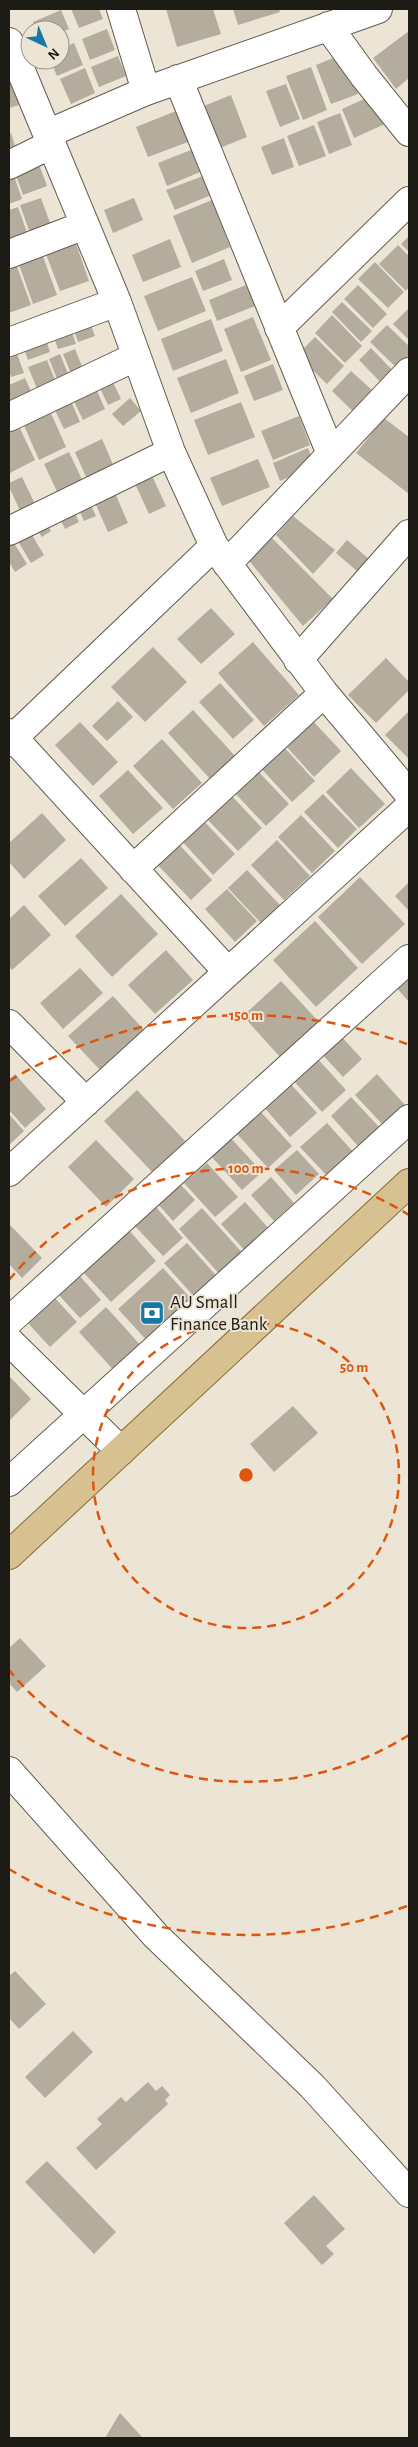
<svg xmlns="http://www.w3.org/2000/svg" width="418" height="2447" viewBox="0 0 418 2447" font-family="'Alegreya Sans',sans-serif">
<rect width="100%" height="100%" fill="#ece4d5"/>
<path fill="#b4ad9e" d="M71,9h28l4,10 -24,9z
M166,9h47l8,25 -44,13z
M233,9h46l1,3 -42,13z
M61,10l8,19 -9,4v-3h-23l-4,-8z
M107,29l8,21 -25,10 -8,-21z
M409,31v47l-13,11 -23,-31z
M74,43l9,22 -26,11 -7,-16h10v-11z
M343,54l15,40 -27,10 -15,-39z
M118,56l8,20 -27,11 -8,-20z
M311,67l16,43 -24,10 -17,-44z
M85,68l10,25 -24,11 -11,-25z
M9,76l10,29 -10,3z
M286,84l14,35 -20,8 -14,-36z
M231,95l16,42 -32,13 -16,-42z
M373,95l12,29 -31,14 -12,-29z
M176,111l12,31 -40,15 -12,-30z
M340,113l12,32 -23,9 -12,-32z
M314,125l12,31 -27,10 -12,-30z
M11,133l6,19 -8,2v-20z
M284,138l10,29 -22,8 -11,-28z
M191,150l9,22 -33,14 -9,-23z
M37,159l10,27 -24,9 -10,-28z
M13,173l9,26 -13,5v-30z
M203,176l8,19 -36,15 -9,-20z
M41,198l12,33 -21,8 -12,-34z
M134,198l9,22 -30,13 -9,-23z
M212,200l18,47 -38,16 -19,-47z
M18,207l12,34 -21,-1v-30z
M409,236v16l-8,-8z
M74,238l15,43 -29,10 -16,-42z
M170,239l11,28 -38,15 -11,-27z
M398,245l11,11v31l-3,4 -27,-27z
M41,251l16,44 -24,9 -16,-45z
M224,259l8,21 -29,11 -8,-20z
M15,261l16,44 -22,8v-49z
M375,262l29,30 -16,16 -30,-29z
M192,277l14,34 -48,20 -14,-35z
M246,285l9,21 -38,15 -8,-21z
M358,285l29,29 -14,14 -29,-29z
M342,302l30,29 -11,11 -29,-30z
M409,308v32l-16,-16z
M332,315l30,31 -17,17 -30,-30z
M253,317l18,43 -30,12 -17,-43z
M88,318l7,18 -17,6 -6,-18z
M211,319l12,32 -50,20 -12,-32z
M387,325l22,21v20l-7,7 -32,-31z
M70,327l6,17 -18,5 -6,-16z
M44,333l6,19 -22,8 -7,-19z
M315,337l29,29 -17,18 -30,-29z
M371,348l28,29 -12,12 -28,-29z
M75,349l9,22 -12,5 -9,-22z
M16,351l8,22 -13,4 -2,-8v-16z
M60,354l9,22 -11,5 -9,-22z
M226,359l13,34 -48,20 -14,-35z
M47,360l10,25 -18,8 -11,-26z
M273,364l10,26 -29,11 -10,-25z
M351,371l31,28 -20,21 -30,-29z
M110,376l11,23 -13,6 -11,-23z
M25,378l8,18 -21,9 -3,-8v-12z
M94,384l11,25 -22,11 -12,-25z
M67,392l13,30 -16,7 -14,-29z
M130,398l11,13 -18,15 -11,-12z
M46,402l20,45 -27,13 -20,-46z
M241,402l14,35 -47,18 -14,-35z
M299,416l11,29 -37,15 -12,-29z
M15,418l20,42 -25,13 -1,-53z
M384,418l25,19v57l-53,-41z
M102,439l16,37 -27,12 -16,-36z
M308,448l7,18 -35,15 -7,-18z
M69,452l18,38 -25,12 -18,-38z
M258,459l12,28 -48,19 -12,-28z
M148,467l18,39 -17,8 -18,-39z
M22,477l17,35 -15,7 -15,-32v-4z
M112,486l16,37 -20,9 -16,-36z
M87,497l9,19 -12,5 -8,-19z
M70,503l9,19 -14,7 -9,-18z
M41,516l10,15 -9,6 -10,-15z
M293,516l42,34 -22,24 -37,-39z
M26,525l18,30 -13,8 -18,-30z
M9,535l18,29 -12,8 -6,-10z
M270,536l63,63 -30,27 -57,-69z
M347,540l22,19 -11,13 -22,-19z
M211,608l24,26 -34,30 -24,-25z
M253,642l46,53 -35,31 -46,-53z
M153,647l34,35 -42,40 -34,-35z
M386,658l23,24v8l-33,33 -28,-28z
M220,683l34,37 -21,19 -34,-37z
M118,701l15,16 -26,24 -15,-15z
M193,710l43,47 -25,23 -43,-47z
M409,711v48l-24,-24z
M312,720l29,31 -27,26 -29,-32z
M80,722l38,40 -25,24 -38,-41z
M162,739l40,44 -29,26 -40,-43z
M282,745l33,36 -23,21 -33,-36z
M351,768l34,36 -26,24 -33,-36z
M256,769l33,35 -23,22 -33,-35z
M128,770l35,38 -30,26 -34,-38z
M230,794l32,34 -24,23 -33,-34z
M323,794l34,35 -19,19 -34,-36z
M42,813l24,27 -42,39 -15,-17v-19z
M301,815l34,36 -23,22 -34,-36z
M201,818l34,36 -22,21 -34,-37z
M175,840l37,40 -21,20 -38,-40z
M277,840l33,36 -26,24 -33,-35z
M81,858l27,30 -43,38 -27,-30z
M247,870l33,35 -19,18 -33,-35z
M360,877l45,47 -43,40 -44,-47z
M409,882v29l-14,-15z
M227,889l30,32 -22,21 -30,-33z
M121,894l37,40 -46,43 -37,-41z
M24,905l27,30 -39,35 -3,-4v-47z
M315,921l43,47 -42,39 -43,-47z
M166,950l27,30 -38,34 -27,-29z
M80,968l23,25 -40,36 -23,-26z
M409,971v31l-15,-17z
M281,981l39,42 -39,35 -38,-42z
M113,996l31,34 -44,40 -32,-34z
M339,1034l23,25 -19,18 -23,-25z
M316,1057l30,33 -24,22 -30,-33z
M15,1074l31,35 -21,19 -16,-18v-30z
M377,1074l28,31 -22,20 -28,-30z
M288,1081l29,32 -27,24 -28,-32z
M137,1090l50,53 -33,31 -50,-53z
M351,1097l28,30 -21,19 -27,-30z
M261,1112l31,34 -24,22 -31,-34z
M9,1114l15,17 -15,14z
M327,1123l29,32 -26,24 -30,-32z
M229,1136l33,36 -20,18 -33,-36z
M96,1140l38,39 -28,28 -38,-40z
M297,1150l22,24 -23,21 -22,-25z
M207,1163l31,34 -23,20 -31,-34z
M271,1177l23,26 -20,18 -23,-26z
M179,1183l16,17 -22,21 -16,-18z
M245,1202l26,29 -24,22 -26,-29z
M155,1206l28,32 -20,18 -29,-31z
M202,1208l44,49 -23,21 -44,-49z
M9,1224l33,34 -20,20 -13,-14z
M128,1229l28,32 -45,41 -29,-31z
M187,1243l34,38 -23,20 -34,-38z
M163,1268l32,35 -45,41 -32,-35z
M78,1274l23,26 -21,18 -23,-25z
M53,1296l24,26 -27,25 -24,-26z
M106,1307l39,43 -27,25 -39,-43z
M9,1376l22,23 -22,22z
M293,1406l25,27 -44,39 -24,-28z
M20,1638l26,28 -29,26 -8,-9v-35z
M15,1971l31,33 -27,25 -10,-11v-42z
M73,2031l20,21 -48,46 -20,-21z
M148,2082l8,9 6,-5 8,9 -5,5 3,4 -72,66 -20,-22 26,-24 -5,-5 24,-22 5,5z
M47,2161l69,71 -22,22 -69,-72z
M314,2195l31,34 -19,17 8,8 -12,11 -38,-42z
M120,2413l23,25h-38z"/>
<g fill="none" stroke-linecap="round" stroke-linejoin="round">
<defs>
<path id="minor" d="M121,9l25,82
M328,26l36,50 45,56
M9,42l108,260 54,150 43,94 110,147 85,101
M178,79l153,375
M47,134l99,-43 232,-82
M9,165l43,-21
M9,254l76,-29
M279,328l130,-127
M9,342l108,-40
M9,417l126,-60
M9,531l162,-79
M227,564l182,-192
M298,660l111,-126
M9,733l219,239
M9,742l205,-196
M133,869l191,-176
M9,1024l77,78
M9,1172l400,-365
M9,1321l400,-362
M9,1341l112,110
M9,1482l400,-363
M9,1771l147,165 156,150 97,107"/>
<path id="major" d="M9,1555l400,-372"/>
</defs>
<use href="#minor" stroke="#625c4f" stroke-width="30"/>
<use href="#major" stroke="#846c35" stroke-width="30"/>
<use href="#minor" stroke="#fff" stroke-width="28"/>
<use href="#major" stroke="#d7c190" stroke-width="28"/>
</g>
<g fill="none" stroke="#de560c" stroke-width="2.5" stroke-dasharray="9 6">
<circle cx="246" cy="1475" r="153"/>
<path d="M409 1735A307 307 0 0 1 9 1670M9 1280A307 307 0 0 1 409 1215"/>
<path d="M407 1906A460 460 0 0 1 9 1869M9 1081A460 460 0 0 1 407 1044"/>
</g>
<defs>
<symbol id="bank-square" viewBox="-11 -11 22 22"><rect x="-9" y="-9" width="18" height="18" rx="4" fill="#1679a5" stroke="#ece4d5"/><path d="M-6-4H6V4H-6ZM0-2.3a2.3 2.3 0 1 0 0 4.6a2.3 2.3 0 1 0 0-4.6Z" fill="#fff"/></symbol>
</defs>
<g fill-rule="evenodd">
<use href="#bank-square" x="138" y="1299" width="28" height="28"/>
</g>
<g text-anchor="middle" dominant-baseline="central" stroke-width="4" stroke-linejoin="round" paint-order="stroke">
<g font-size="19" fill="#1d1b15" stroke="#ece4d5" text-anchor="start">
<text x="170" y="1302">AU Small<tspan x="170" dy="22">Finance Bank</tspan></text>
</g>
</g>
<circle cx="246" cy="1475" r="8" fill="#de560c" stroke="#ece4d5" stroke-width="2.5"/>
<g font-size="15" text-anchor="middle" font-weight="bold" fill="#de560c" stroke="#ece4d5" stroke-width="4" stroke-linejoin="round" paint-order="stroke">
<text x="246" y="1020">150 m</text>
<text x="246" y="1173">100 m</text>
<text x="354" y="1372">50 m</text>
</g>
<rect width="418" height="2447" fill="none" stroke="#1d1b15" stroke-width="20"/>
<g transform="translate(45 45) rotate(136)"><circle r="24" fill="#ece4d5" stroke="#999488"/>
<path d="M0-4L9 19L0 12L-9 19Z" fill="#1679a5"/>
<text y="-8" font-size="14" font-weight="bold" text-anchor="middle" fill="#1d1b15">N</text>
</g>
</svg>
